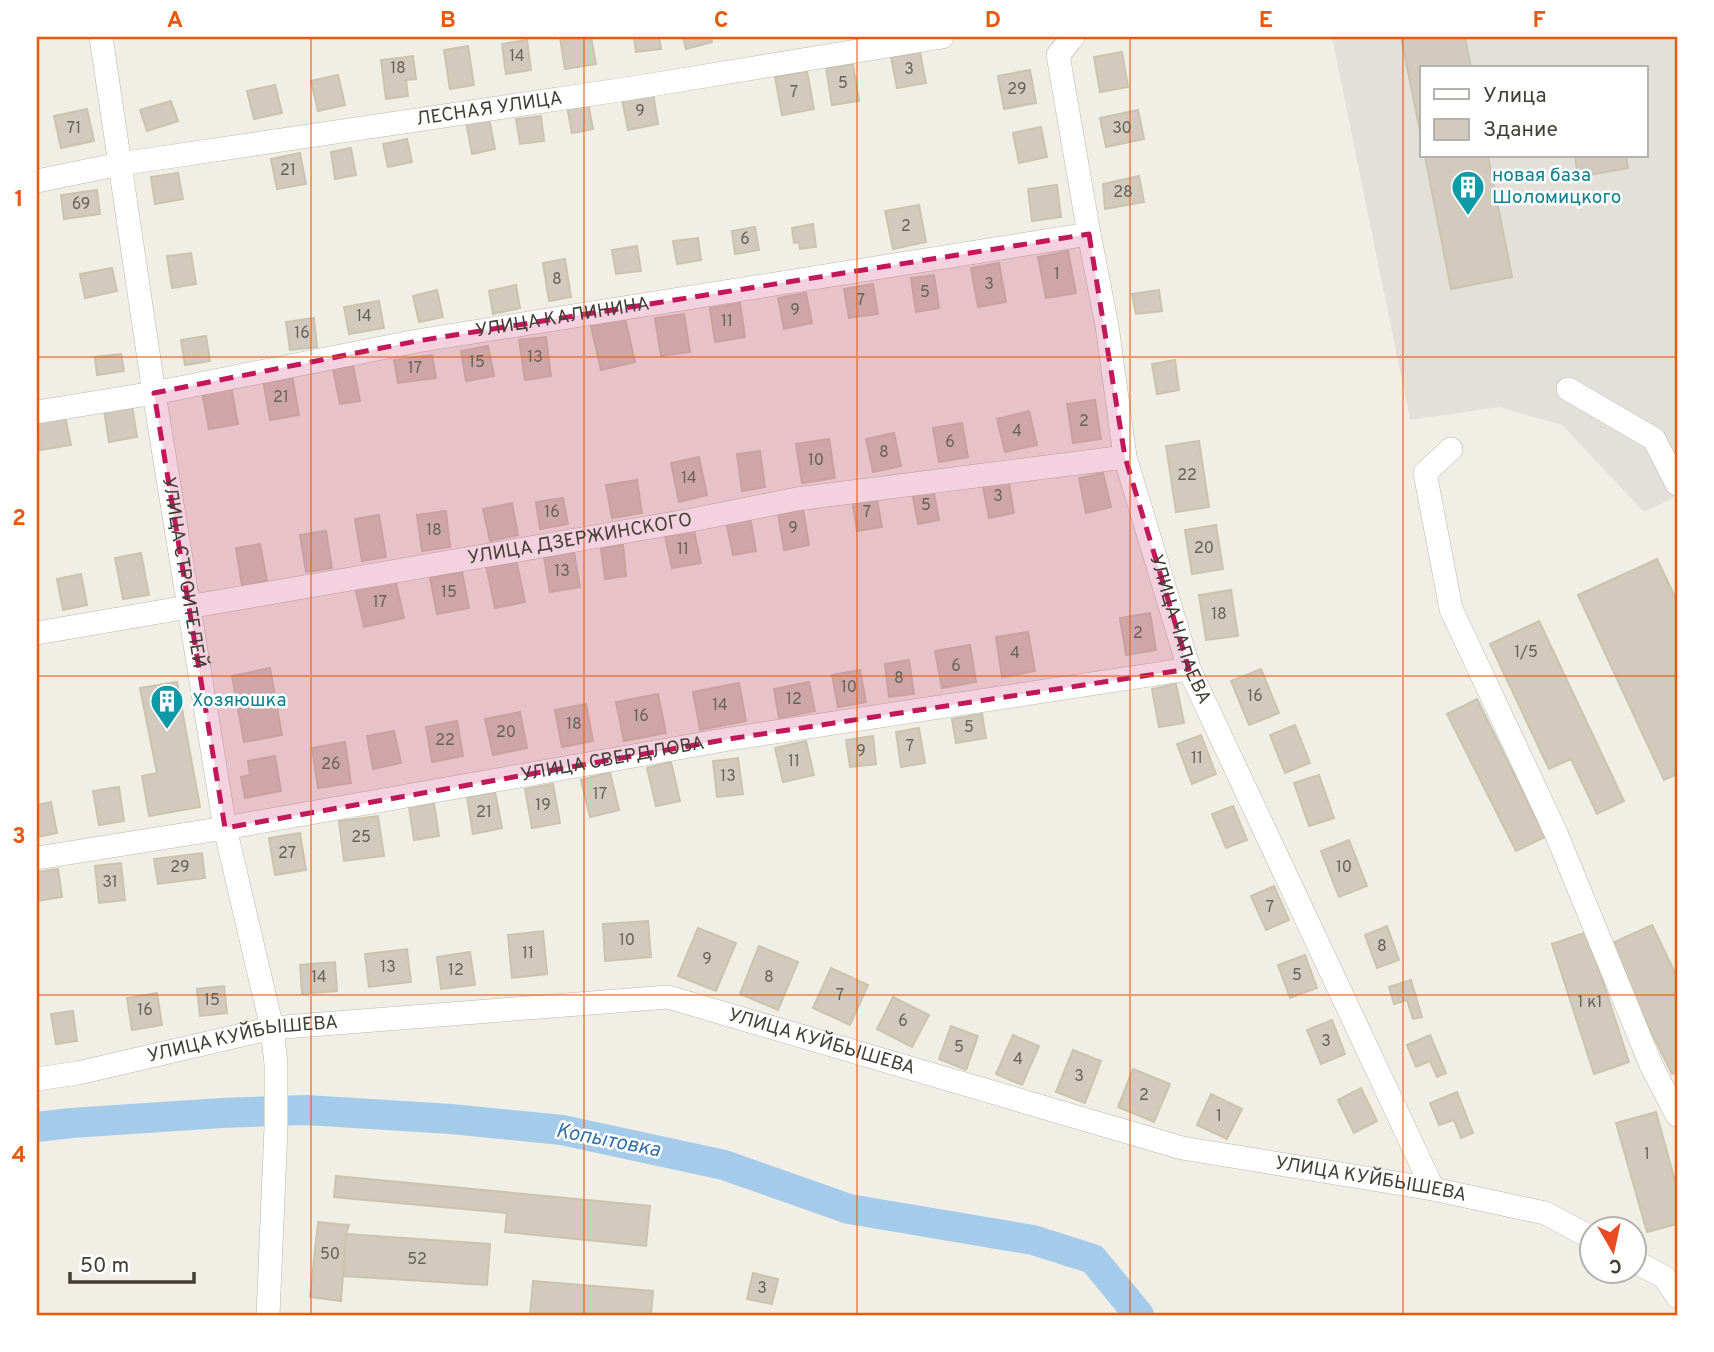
<svg xmlns="http://www.w3.org/2000/svg" width="1714" height="1352" viewBox="0 0 1714 1352" font-family="Overpass,sans-serif">
<rect width="100%" height="100%" fill="#f1eee5"/>
<path fill="#e3e0da" fill-rule="evenodd" d="M1332,37h345v459l-33,16 -82,-87 -63,-18 -89,13zM1422,68h224v88h-224z"/>
<g fill="none" stroke-linecap="round" stroke-linejoin="round">
<path stroke="#a5cbeb" stroke-width="30" d="M37,1127l34,-4 151,-10 84,-3 145,9 111,11 162,35 125,44 184,31 60,19 46,56"/>
</g>
<path fill="#d2cabc" stroke="#ccc3af" stroke-width="2" d="M591,37l5,27 -31,5 -5,-31z
M634,37h25l2,12 -25,3z
M683,37h28l1,5 -26,7z
M1401,37h64l6,31h-49v73z
M527,40l4,30 -25,4 -4,-30z
M468,46l6,39 -24,4 -6,-39z
M920,52l6,31 -29,5 -6,-31z
M1122,52l6,35 -28,5 -6,-35z
M413,56l3,23 -10,1 2,16 -22,3 -5,-39z
M853,64l6,37 -27,4 -6,-37z
M1030,70l6,33 -32,6 -6,-33z
M807,71l7,38 -32,6 -7,-38z
M338,75l7,30 -27,6 -7,-30z
M275,85l7,28 -28,6 -7,-28z
M653,93l5,31 -30,6 -6,-31z
M171,101l7,20 -31,10 -7,-21z
M588,103l5,26 -21,4 -5,-26z
M87,109l7,32 -33,7 -7,-32z
M1138,110l6,29 -38,8 -6,-29z
M541,116l3,25 -24,3 -4,-25z
M489,118l6,31 -23,5 -6,-32z
M1041,127l6,30 -28,6 -6,-30z
M407,139l5,23 -24,5 -5,-23z
M351,148l5,27 -21,4 -4,-27z
M300,153l6,31 -29,5 -6,-30z
M1425,156h63l24,121 -61,12z
M1575,156h51l2,12 -50,9z
M178,173l5,26 -28,5 -4,-27z
M1139,176l5,26 -39,7 -2,-25z
M1057,185l4,32 -29,4 -4,-32z
M97,190l3,24 -36,5 -3,-24z
M919,205l7,37 -33,7 -8,-38z
M813,224l3,23 -16,2 -1,-7 -5,1 -2,-15z
M755,227l4,23 -24,4 -3,-23z
M698,238l3,22 -24,4 -4,-23z
M637,246l4,25 -25,3 -4,-24z
M1068,251l8,42 -30,5 -8,-41z
M191,253l5,31 -24,4 -5,-32z
M565,259l6,38 -22,4 -6,-38z
M999,263l7,39 -28,5 -7,-39z
M112,268l5,23 -32,7 -5,-24z
M934,275l5,33 -23,4 -5,-34z
M873,284l5,30 -29,4 -5,-29z
M516,285l4,23 -27,6 -4,-23z
M437,290l6,27 -24,5 -6,-26z
M1159,290l3,21 -26,3 -4,-20z
M806,293l6,30 -28,6 -6,-31z
M379,301l5,27 -35,6 -5,-27z
M740,303l5,34 -30,5 -5,-34z
M684,314l6,38 -29,4 -6,-38z
M314,318l3,29 -27,3 -4,-28z
M625,318l10,44 -34,8 -10,-44z
M206,336l4,25 -25,4 -4,-25z
M546,337l5,39 -26,4 -6,-40z
M488,346l6,30 -28,5 -5,-30z
M121,354l3,17 -27,4 -2,-18z
M432,355l4,23 -38,5 -4,-23z
M1175,360l4,30 -22,4 -5,-30z
M353,365l7,36 -20,3 -7,-35z
M292,375l7,40 -29,5 -7,-40z
M231,386l7,38 -29,5 -7,-37z
M1095,400l6,39 -28,4 -6,-39z
M132,405l5,32 -28,5 -5,-32z
M1029,411l8,34 -32,7 -8,-33z
M65,416l6,29 -31,5 -3,-29z
M962,423l6,34 -29,5 -6,-34z
M894,433l7,33 -28,6 -7,-33z
M829,439l6,39 -33,5 -6,-39z
M1199,441l10,66 -33,5 -10,-66z
M760,451l5,36 -23,4 -5,-37z
M699,457l8,38 -28,7 -8,-39z
M1103,473l8,34 -25,6 -7,-35z
M1008,477l6,36 -25,5 -7,-36z
M637,480l5,33 -30,5 -6,-33z
M933,488l6,32 -21,4 -6,-32z
M876,494l6,33 -25,4 -5,-32z
M563,498l5,26 -28,5 -4,-27z
M512,503l6,32 -28,6 -7,-32z
M803,509l6,36 -25,5 -6,-37z
M446,511l4,36 -28,4 -5,-36z
M379,515l7,42 -24,4 -7,-42z
M750,516l6,35 -23,4 -7,-34z
M1216,525l7,44 -31,5 -7,-44z
M326,531l6,37 -26,4 -6,-37z
M694,531l7,32 -29,5 -7,-32z
M260,544l7,37 -25,5 -6,-38z
M623,545l3,31 -21,3 -4,-31z
M574,552l6,35 -30,5 -6,-35z
M141,553l8,42 -26,4 -8,-41z
M516,559l9,43 -30,6 -9,-43z
M1657,559l20,42v173l-13,6 -86,-185z
M462,572l7,36 -32,6 -7,-36z
M81,574l6,31 -24,5 -6,-31z
M395,578l9,40 -40,9 -9,-40z
M1231,590l7,46 -32,4 -7,-45z
M1150,613l6,37 -30,5 -6,-37z
M1539,621l85,180 -27,13 -26,-55 -22,10 -59,-125z
M1028,632l7,39 -33,6 -6,-40z
M970,645l6,37 -34,6 -7,-37z
M909,660l5,34 -25,3 -4,-33z
M270,668l12,67 -38,7 -12,-66z
M1261,669l18,44 -30,12 -18,-44z
M860,670l6,32 -28,5 -6,-32z
M177,682l23,125 -51,9 -7,-40 15,-3 -17,-85z
M809,682l6,29 -36,7 -5,-29z
M739,683l7,38 -46,9 -7,-38z
M1176,684l8,39 -25,4 -7,-38z
M658,694l8,39 -42,8 -8,-39z
M1477,699l68,138 -29,14 -69,-137z
M586,704l7,37 -31,6 -7,-37z
M520,712l7,36 -34,7 -8,-36z
M982,714l4,24 -30,5 -4,-24z
M457,721l6,35 -31,6 -6,-35z
M1295,725l15,38 -25,10 -15,-38z
M919,728l6,35 -24,4 -5,-35z
M394,731l7,32 -28,6 -6,-33z
M1201,735l15,39 -24,10 -15,-40z
M873,736l3,28 -26,3 -4,-27z
M806,741l8,34 -31,7 -8,-34z
M345,742l6,41 -33,5 -6,-40z
M275,756l6,35 -36,7 -4,-21 9,-2 -2,-14z
M738,758l5,36 -26,3 -4,-36z
M671,762l9,39 -24,5 -9,-38z
M610,772l9,38 -29,7 -9,-37z
M1319,775l15,43 -25,8 -15,-43z
M553,784l7,39 -28,5 -7,-39z
M119,787l5,34 -25,4 -6,-34z
M495,792l7,36 -29,6 -6,-37z
M51,802l6,31 -20,4v-32z
M434,803l5,33 -25,4 -5,-33z
M1233,806l14,34 -21,8 -14,-34z
M378,816l6,40 -40,5 -5,-40z
M300,833l6,37 -31,5 -6,-37z
M1349,840l18,46 -28,11 -18,-46z
M202,853l3,25 -47,6 -4,-25z
M121,863l4,37 -26,3 -4,-37z
M58,869l4,28 -25,4v-29z
M1274,886l15,34 -23,10 -15,-34z
M648,921l3,36 -46,4 -2,-37z
M1652,925l25,52v95l-5,2 -64,-129z
M1387,926l12,34 -22,8 -12,-33z
M698,928l38,15 -20,48 -38,-15z
M543,931l4,43 -35,4 -4,-43z
M1587,932l42,130 -35,12 -42,-130z
M759,946l39,16 -20,48 -38,-16z
M407,949l4,33 -42,5 -4,-33z
M470,952l5,33 -34,4 -4,-32z
M1305,955l12,33 -27,10 -12,-33z
M335,962l2,29 -35,3 -2,-29z
M831,968l37,17 -18,40 -37,-17z
M1411,980l11,37 -9,2 -6,-19 -13,4 -5,-17z
M224,986l3,27 -27,3 -3,-27z
M157,993l5,32 -30,5 -5,-32z
M893,997l36,18 -17,32 -35,-18z
M73,1011l4,30 -21,3 -5,-30z
M1332,1020l13,34 -24,10 -14,-34z
M951,1026l27,10 -12,34 -27,-11z
M1013,1035l26,11 -17,39 -26,-11z
M1430,1035l16,38 -9,4 -7,-16 -14,6 -9,-22z
M1073,1050l28,11 -16,42 -29,-11z
M1133,1069l37,15 -16,38 -36,-15z
M1361,1088l16,33 -23,12 -16,-33z
M1457,1092l16,41 -12,5 -7,-18 -15,5 -9,-22z
M1211,1094l31,15 -15,30 -30,-14z
M1656,1112l21,76v36l-30,8 -31,-109z
M336,1176l314,30 -4,40 -141,-14 2,-19 -173,-16z
M318,1222l31,3 -3,9 -5,67 -31,-4z
M346,1234l144,10 -3,41 -143,-9z
M753,1273l25,6 -6,25 -25,-5z
M533,1281l120,10 -2,24h-121z"/>
<g fill="none" stroke-linecap="round" stroke-linejoin="round">
<defs>
<g id="minor">
<path id="s1" d="M101,37l53,356 71,435 47,200 4,36v63l-8,188"/>
<path id="s2" d="M1073,37l-15,18 31,179 18,92 18,131 64,212 244,520"/>
<path id="s3" d="M37,181l83,-17 506,-75 316,-52"/>
<path d="M1568,389l86,50 23,45"/>
<path id="s4" d="M37,412l117,-19 263,-52 672,-107"/>
<path d="M1451,449l-26,24 26,136 105,224 95,232 26,50"/>
<path id="s5" d="M37,633l655,-113 105,-21 328,-42"/>
<path id="s6" d="M37,858l188,-30 504,-89 460,-70"/>
<path id="s7" d="M37,1079l41,-6 194,-45 396,-31 514,151 251,41 112,24 47,25"/>
<path d="M1634,1261l30,16 13,19"/>
</g>
</defs>
<use href="#minor" stroke="#bcb6a9" stroke-width="24"/>
<use href="#minor" stroke="#fff" stroke-width="23"/>
</g>
<path fill="#c2185b" fill-opacity="0.2" stroke="#c2185b" stroke-width="5" stroke-dasharray="14 9" stroke-linejoin="round" d="M1089,234l36,223 64,212 -460,70 -504,89 -71,-435 263,-52z"/>
<path fill="none" stroke="#e8590c" stroke-width="2" stroke-opacity="0.55" d="M311,37v1278M584,37v1278M857,37v1278M1130,37v1278M1403,37v1278M37,357h1640M37,676h1640M37,995h1640"/>
<defs>
<symbol id="building-pin" viewBox="-11 -11 22 30"><path d="M0 17L-7.5 6A9.5 9.5 0 1 1 7.5 6Z" fill="#0f9aa8" stroke="#fff"/><path d="M-4-6H4V6H1V3H-1V6H-4ZM-2.5-4.3h1.7v1.8h-1.7ZM.8-4.3h1.7v1.8H.8ZM-2.5-1h1.7V.8h-1.7ZM.8-1h1.7V.8H.8Z" fill="#fff"/></symbol>
</defs>
<g fill-rule="evenodd">
<use href="#building-pin" x="1449" y="168" width="38" height="52"/>
<use href="#building-pin" x="148" y="682" width="38" height="52"/>
</g>
<g text-anchor="middle" dominant-baseline="central" stroke-width="5" stroke-linejoin="round" paint-order="stroke">
<g font-size="16" fill="#676257">
<text x="517" y="57">14</text>
<text x="398" y="69">18</text>
<text x="909" y="70">3</text>
<text x="843" y="84">5</text>
<text x="1017" y="90">29</text>
<text x="794" y="93">7</text>
<text x="640" y="112">9</text>
<text x="74" y="129">71</text>
<text x="1122" y="129">30</text>
<text x="288" y="171">21</text>
<text x="1123" y="193">28</text>
<text x="81" y="205">69</text>
<text x="906" y="227">2</text>
<text x="745" y="240">6</text>
<text x="1057" y="275">1</text>
<text x="557" y="280">8</text>
<text x="989" y="285">3</text>
<text x="925" y="293">5</text>
<text x="861" y="301">7</text>
<text x="795" y="311">9</text>
<text x="364" y="317">14</text>
<text x="727" y="322">11</text>
<text x="302" y="334">16</text>
<text x="535" y="358">13</text>
<text x="477" y="363">15</text>
<text x="415" y="369">17</text>
<text x="281" y="398">21</text>
<text x="1084" y="422">2</text>
<text x="1017" y="432">4</text>
<text x="950" y="443">6</text>
<text x="884" y="453">8</text>
<text x="816" y="461">10</text>
<text x="1187" y="476">22</text>
<text x="689" y="479">14</text>
<text x="998" y="497">3</text>
<text x="926" y="506">5</text>
<text x="552" y="513">16</text>
<text x="867" y="513">7</text>
<text x="793" y="529">9</text>
<text x="434" y="531">18</text>
<text x="1204" y="549">20</text>
<text x="683" y="550">11</text>
<text x="562" y="572">13</text>
<text x="449" y="593">15</text>
<text x="380" y="603">17</text>
<text x="1219" y="615">18</text>
<text x="1138" y="634">2</text>
<text x="1526" y="653">1/5</text>
<text x="1015" y="654">4</text>
<text x="956" y="667">6</text>
<text x="899" y="679">8</text>
<text x="849" y="688">10</text>
<text x="1255" y="697">16</text>
<text x="794" y="700">12</text>
<text x="720" y="706">14</text>
<text x="641" y="717">16</text>
<text x="574" y="725">18</text>
<text x="969" y="728">5</text>
<text x="506" y="733">20</text>
<text x="445" y="741">22</text>
<text x="910" y="747">7</text>
<text x="861" y="752">9</text>
<text x="1197" y="759">11</text>
<text x="794" y="762">11</text>
<text x="331" y="765">26</text>
<text x="728" y="777">13</text>
<text x="600" y="795">17</text>
<text x="543" y="806">19</text>
<text x="484" y="813">21</text>
<text x="361" y="838">25</text>
<text x="287" y="854">27</text>
<text x="180" y="868">29</text>
<text x="1344" y="868">10</text>
<text x="110" y="883">31</text>
<text x="1270" y="908">7</text>
<text x="627" y="941">10</text>
<text x="1382" y="947">8</text>
<text x="528" y="954">11</text>
<text x="707" y="960">9</text>
<text x="388" y="968">13</text>
<text x="456" y="971">12</text>
<text x="1297" y="976">5</text>
<text x="319" y="978">14</text>
<text x="769" y="978">8</text>
<text x="840" y="996">7</text>
<text x="212" y="1001">15</text>
<text x="1590" y="1003">1 к1</text>
<text x="145" y="1011">16</text>
<text x="903" y="1022">6</text>
<text x="1326" y="1042">3</text>
<text x="959" y="1048">5</text>
<text x="1018" y="1060">4</text>
<text x="1079" y="1077">3</text>
<text x="1144" y="1096">2</text>
<text x="1219" y="1117">1</text>
<text x="1647" y="1155">1</text>
<text x="330" y="1255">50</text>
<text x="417" y="1260">52</text>
<text x="762" y="1289">3</text>
</g>
<g font-size="19" fill="#433f35" stroke="#fff">
<text stroke="none"><textPath href="#s3" startOffset="458">ЛЕСНАЯ УЛИЦА</textPath></text>
<text stroke="none"><textPath href="#s4" startOffset="534">УЛИЦА КАЛИНИНА</textPath></text>
<text stroke="none"><textPath href="#s5" startOffset="551">УЛИЦА ДЗЕРЖИНСКОГО</textPath></text>
<text stroke="none"><textPath href="#s1" startOffset="542">УЛИЦА СТРОИТЕЛЕЙ</textPath></text>
<text stroke="none"><textPath href="#s2" startOffset="612">УЛИЦА ЧАПАЕВА</textPath></text>
<text stroke="none"><textPath href="#s6" startOffset="584">УЛИЦА СВЕРДЛОВА</textPath></text>
<text stroke="none"><textPath href="#s7" startOffset="210">УЛИЦА КУЙБЫШЕВА</textPath></text>
<text stroke="none"><textPath href="#s7" startOffset="798">УЛИЦА КУЙБЫШЕВА</textPath></text>
<text stroke="none"><textPath href="#s7" startOffset="1365">УЛИЦА КУЙБЫШЕВА</textPath></text>
</g>
<g font-size="19" fill="#0d838f" stroke="#fff" text-anchor="start">
<text x="1492" y="176">новая база<tspan x="1492" dy="22">Шоломицкого</tspan></text>
<text x="192" y="701">Хозяюшка</text>
</g>
<g font-size="21" font-style="italic" fill="#3672a7" stroke="#fff">
<text transform="translate(608 1141) rotate(11)">Копытовка</text>
</g>
</g>
<rect width="1714" height="1352" fill="none" stroke="#ffffff" stroke-width="77"/>
<rect x="1420" y="66" width="228" height="91" fill="#ffffff" stroke="#b4b2ae" stroke-width="2"/>
<rect x="1434" y="89" width="35" height="10" fill="#ffffff" stroke="#b4b2ae" stroke-width="2"/>
<text x="1483" y="102" font-size="21" fill="#433f35">Улица</text>
<rect x="1434" y="119" width="35" height="21" fill="#d2cabc" stroke="#b4b2ae" stroke-width="2"/>
<text x="1483" y="136" font-size="21" fill="#433f35">Здание</text>
<g transform="translate(1613 1250) rotate(171)"><circle r="33" fill="#ffffff" stroke="#b4b2ae" stroke-width="2"/>
<path d="M0-5L12 26L0 18L-12 26Z" fill="#eb4b23"/>
<text y="-10" font-size="19" font-weight="bold" text-anchor="middle" fill="#433f35">С</text>
</g>
<path d="M70 1272v10h124v-10" fill="none" stroke="#433f35" stroke-width="3.5"/>
<text x="80" y="1272" font-size="21" fill="#433f35" stroke="#ffffff" stroke-width="5" paint-order="stroke">50 m</text>
<rect x="38" y="38" width="1638" height="1276" fill="none" stroke="#e8590c" stroke-width="2.5"/>
<g font-size="23" text-anchor="middle" font-weight="bold" fill="#e8590c">
<text x="175" y="27">A</text>
<text x="448" y="27">B</text>
<text x="721" y="27">C</text>
<text x="993" y="27">D</text>
<text x="1266" y="27">E</text>
<text x="1539" y="27">F</text>
<text x="19" y="206">1</text>
<text x="19" y="525">2</text>
<text x="19" y="843">3</text>
<text x="19" y="1162">4</text>
</g>
</svg>
